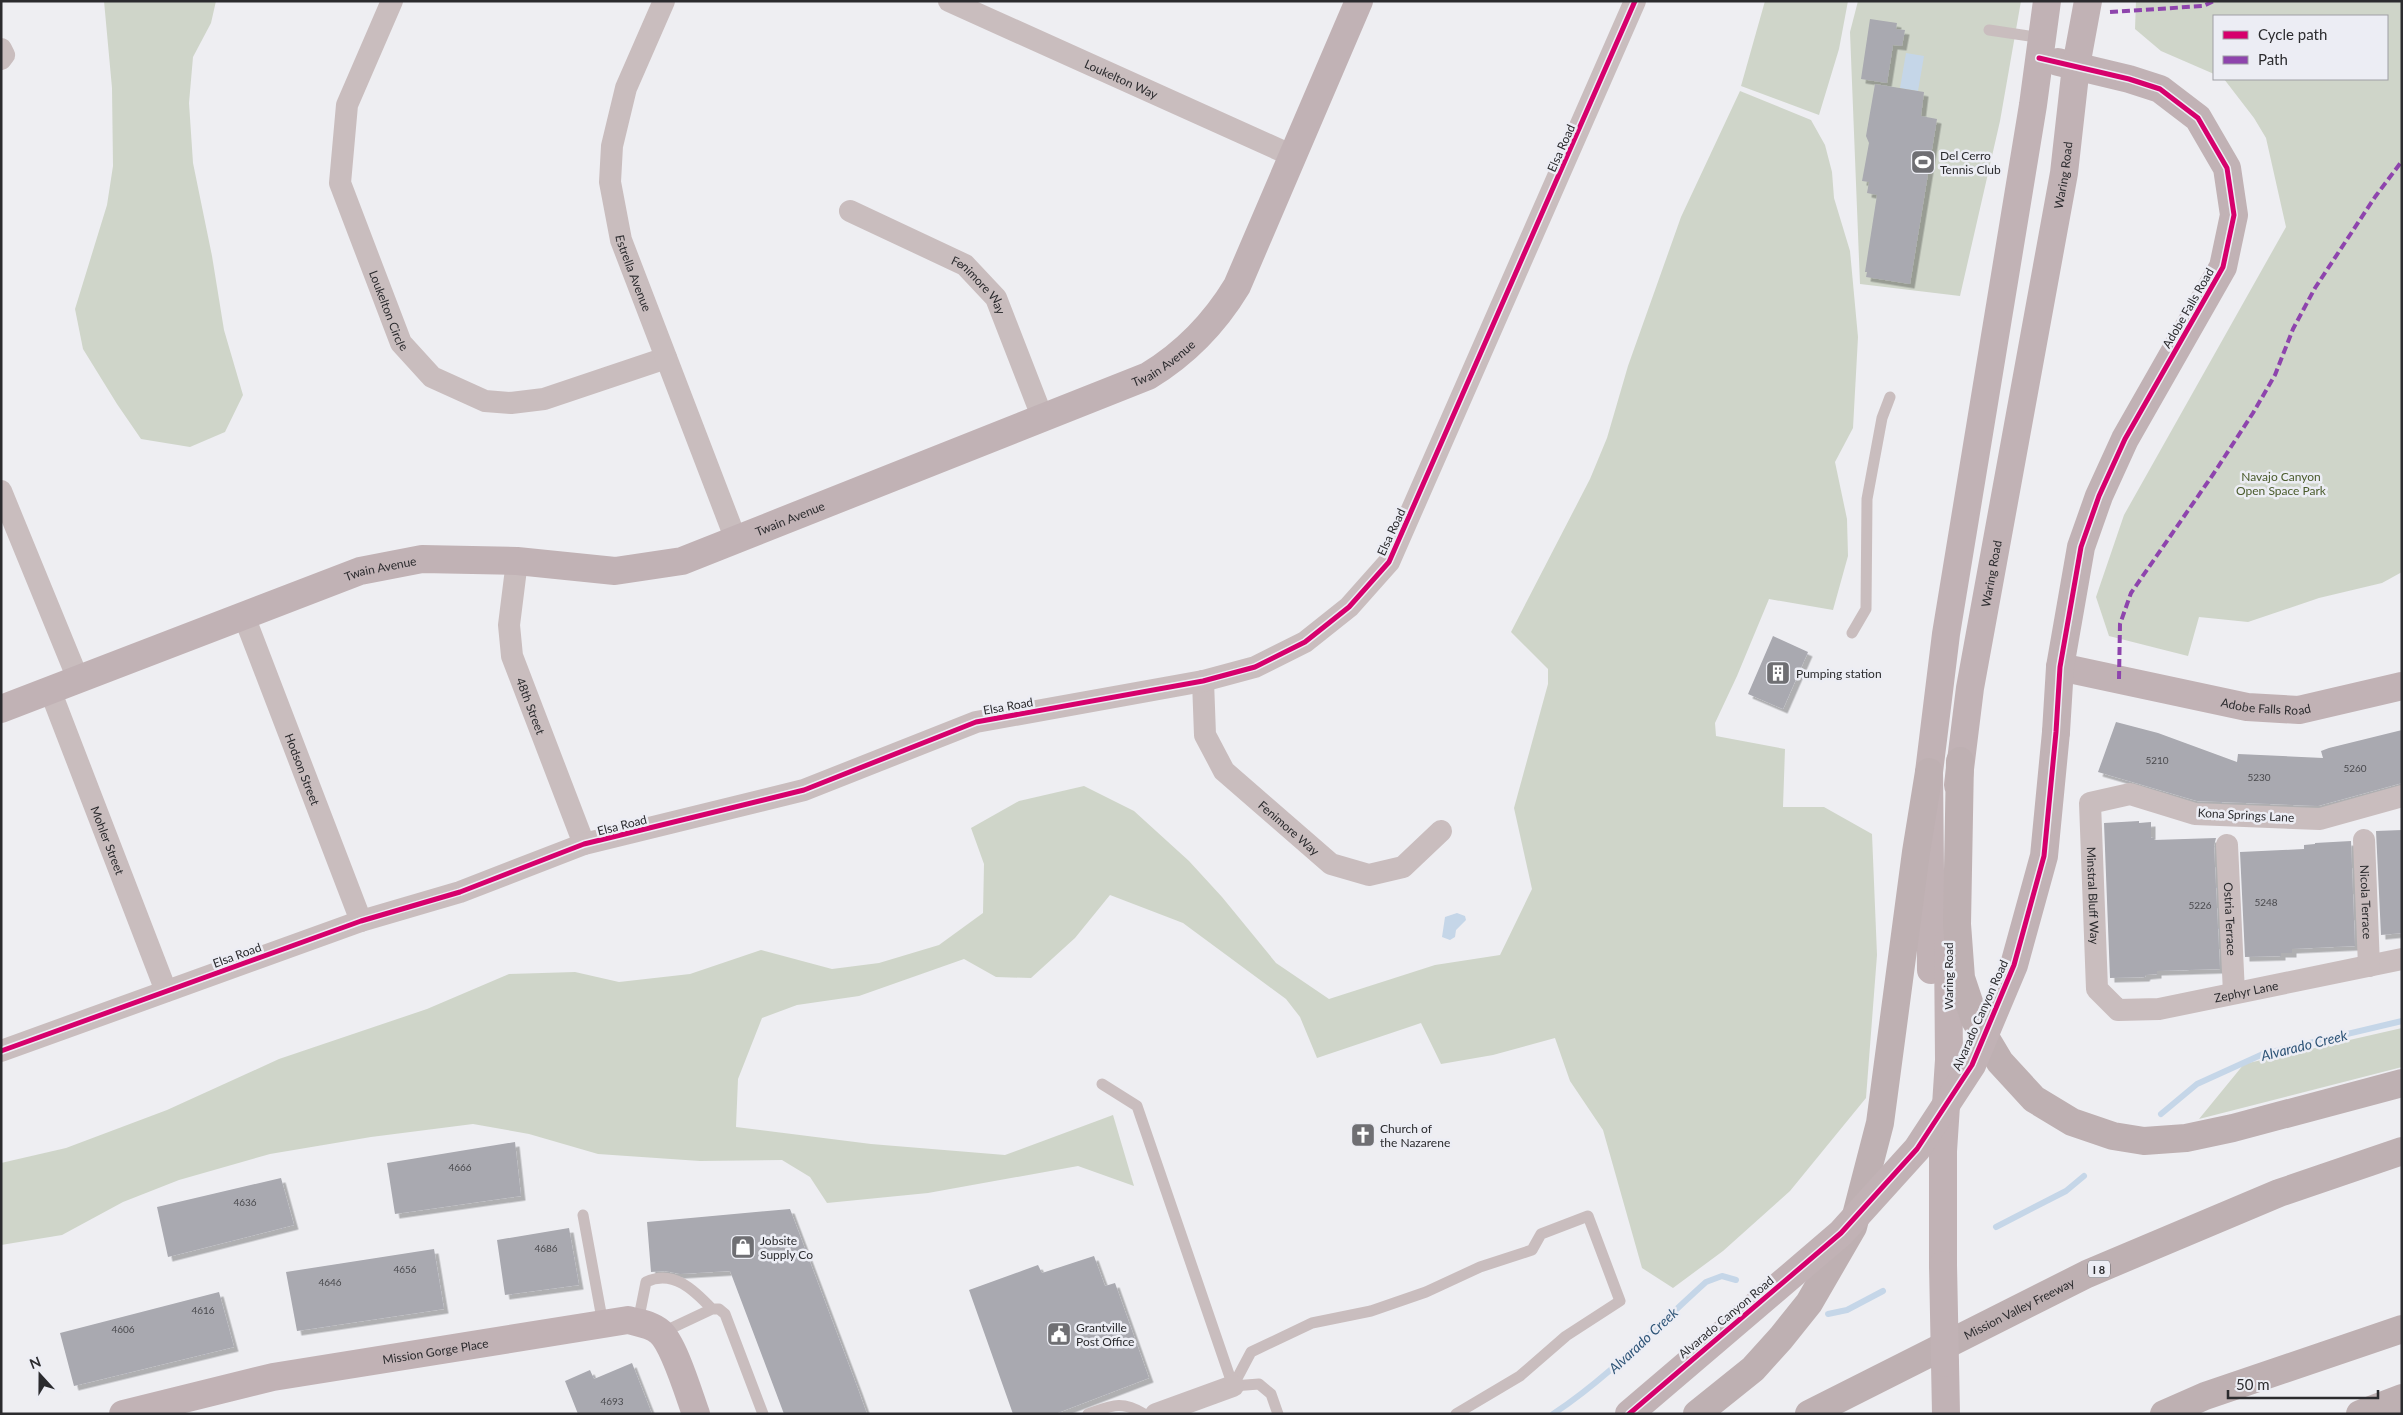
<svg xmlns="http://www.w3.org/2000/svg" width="2403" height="1415" viewBox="0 0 2403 1415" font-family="Lato,sans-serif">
<defs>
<filter id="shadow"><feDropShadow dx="4.5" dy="4.5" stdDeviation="0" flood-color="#0004"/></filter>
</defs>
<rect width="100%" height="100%" fill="#eeeef2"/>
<path fill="#cfd5c9" d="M104,1h112l-5,22 -18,34 -4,46 4,60 19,93 12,74 19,65 -18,37 -35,15 -49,-8 -24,-35 -34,-55 -8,-40 32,-104 6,-39 -1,-78z
M1765,1h83l-9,48 -20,66 -78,-29z
M1858,1h163l-21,120 -40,175 -100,-12 -10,-252z
M2136,1h266v571l-20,11 -63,15 -71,24 -49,-5 -11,39 -79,-20 -13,-39 28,-82 162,-288 -20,-89 -12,-20 -30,-39h163v-63h-173v58l-53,-23 -26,-22z
M1740,91l71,29 14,25 7,27 2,26 16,53 8,86 -5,91 -18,34 12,57 1,37 -15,54 -64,-11 -32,77 -22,47 1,13 69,13 -2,58h41l48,27 5,121 -11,143 -76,93 -67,60 -50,37 -31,-20 -39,-138 -33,-49 -15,-43 -62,17 -52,9 -20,-41 -104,35 -17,-41 -14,-18 -103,-76 -73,-28 -35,43 -44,40 -35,-1 -32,-18 -105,37 -62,9 -35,13 -24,61 -2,48 135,17 134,11 108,-40 21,71 -56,-20 -150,27 -101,10 -17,-26 -28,-17 -82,1 -102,-7 -69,-20 -56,-10 -102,13 -101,17 -91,26 -56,22 -61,33 -61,10v-82l65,-15 101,-38 112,-51 148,-50 82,-35 66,-2 44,10 71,-8 71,-24 71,19 47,-6 60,-18 44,-32 1,-49 -13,-36 48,-27 65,-15 50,25 55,50 33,36 54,66 53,36 106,-34 65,-10 32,-66 -18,-81 34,-124v-15l-37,-37 79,-153 17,-41 21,-72 53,-149z
M2402,1028v39l-203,52 45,-55z"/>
<path fill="#c5d6e8" d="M1906,53l18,3 -6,35 -18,-3z
M1457,913l8,3 1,4 -10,10 -1,7 -5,3 -8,-3 3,-20z"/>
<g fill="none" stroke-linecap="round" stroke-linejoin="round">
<path stroke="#c5d6e8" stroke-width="6" d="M2161,1114l36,-30 66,-30 139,-33
M1996,1227l70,-36 18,-15
M1828,1314l19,-4 36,-19
M1553,1414c56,-37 103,-87 153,-132l16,-6 14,4"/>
</g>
<path fill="#a9a9b0" filter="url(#shadow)" d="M1870,19l27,4 -1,6 9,1 -3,16 -9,-1 -6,38 -26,-4z
M1875,84l49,8 -3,24 16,3 -27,165 -44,-7 1,-5h-2l12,-77 -10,-2 2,-11 -7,-1 7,-38 -3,-7z
M1773,636l35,16 -25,57 -35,-15z
M2116,722l42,11 79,29 1,-8 85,4 -2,-7 8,-3 73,-18v53l-84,23 -121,-5 -99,-29z
M2139,821v2l12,-1v16l3,-1v3l62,-2 -2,8 6,123 -63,2v3l-11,1 -1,2 -35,1 -6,-155z
M2402,830v103l-21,2 -5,-104z
M2351,841l4,105 -63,3v4h-11v3l-36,1 -5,-105 64,-3v-4l11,-1v-1z
M515,1142l6,54 -126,18 -8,-51z
M281,1178l13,47 -126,32 -11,-50z
M790,1209l68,180 9,25h-83l-54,-143 -50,3 -15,-3 -14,1 -4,-50z
M569,1228l10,57 -74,10 -8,-55z
M434,1249l10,60 -147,22 -11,-59z
M1094,1256l11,30 10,-3 34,95 -94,36h-42l-44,-124 69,-25 4,8z
M219,1292l15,55 -160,39 -14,-53z
M632,1363l20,51h-74l-13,-33 25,-11 4,9z"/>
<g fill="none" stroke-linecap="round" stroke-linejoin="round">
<path stroke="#c9bdbe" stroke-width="11" d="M1989,30l53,8
M1852,633l14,-24 1,-110 15,-81 8,-21
M1102,1084l35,22 96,280
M583,1215l20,109
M638,1322l8,-40c27,-13 48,8 66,27
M661,1333l51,-24h7l6,5 38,100
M1088,1414c23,-8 33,-14 56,0
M1278,1414l-7,-20 -12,-10 -26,2 18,-34 61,-29 59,-12 55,-19 54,-25 52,-17 9,-16 47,-18 32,85 -54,35 -46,40 -64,38"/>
<g stroke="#c9bdbe" stroke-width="22">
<path id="s1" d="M392,1l-45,104 -7,78 61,160 31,34 53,24 26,2 33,-4 122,-41"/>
<path id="s2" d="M664,1l-38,87 -14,58 -2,36 11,58 115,300"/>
<path id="s3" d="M949,1l344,155"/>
<path d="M1,49l3,6 -3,4"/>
<path id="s4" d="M850,211l115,54 31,33 47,121"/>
<path d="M1,491l77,188"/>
<path id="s5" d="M517,561l-8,64 3,31 72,188"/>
<path id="s6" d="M244,616l117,305"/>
<path id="s7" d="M1203,681l2,54 19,36 107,93 38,11 34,-8 38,-36"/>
<path id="s8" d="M50,690l116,301"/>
<path id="s9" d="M2402,796l-82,23 -125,-5 -65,-20 -40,9 7,186 21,21 41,-1 243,-50"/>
<path id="s10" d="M2364,840l5,126"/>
<path id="s11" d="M2227,845l7,148"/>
<path d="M1,1051l360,-130 99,-29 124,-48 220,-54 172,-68 227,-41 52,-14 50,-25 44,-35 40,-45 246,-561"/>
<path d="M1156,1414l77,-28"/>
</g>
<g stroke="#c1b2b5" stroke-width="28">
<path id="s12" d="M2060,667l187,40 52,3 103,-24"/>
<path id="s13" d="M1,709l359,-138 62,-12 95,2 98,10 67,-10 466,-185c38,-23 66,-52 89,-90l122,-285"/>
<path d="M2056,732l4,-65 21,-120 18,-51 26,-57 98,-172 11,-52 -7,-47 -29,-50 -38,-29 -31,-10 -71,-17"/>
<path id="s14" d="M1958,785l12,-97 94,-515 12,-107 12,-65"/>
<path d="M1931,970l-2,-198 17,-138 87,-529 14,-104"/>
<path d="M1943,1265v-114l6,-91 -1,-118"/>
<path d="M1945,1363l1,51"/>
<path id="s15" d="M123,1414l150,-37 355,-57c11,3 23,4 32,12 14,12 29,63 36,82"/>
</g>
<g stroke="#beb0b2" stroke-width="28">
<path d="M1960,761l-3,163 4,54 14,42 25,42 34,37 38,23 41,14 31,5 42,-3 47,-10 169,-45"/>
<path d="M1697,1414l56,-45 28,-31 28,-35 44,-76 27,-104 36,-271 13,-80"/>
<path id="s16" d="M1809,1414l278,-140 192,-81 123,-42"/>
<path d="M2164,1414l41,-18 197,-67"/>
<path d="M2360,1414l42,-16"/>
</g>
<path stroke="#c1b2b5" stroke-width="28" d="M1943,1265l2,98
M1629,1414l212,-181 76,-84 55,-84 42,-100 30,-109 12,-124"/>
<path stroke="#8e44ad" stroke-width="4" stroke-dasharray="8 4" stroke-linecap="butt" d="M2110,12l93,-6 11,-5
M2119,679l1,-55 11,-31 83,-120 39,-60 22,-38 18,-46 22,-41 60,-91 27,-36"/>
<defs>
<path id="cycleway" d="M1,1051l360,-130 99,-29 124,-48 220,-54 172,-68 227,-41 52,-14 50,-25 44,-35 40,-45 246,-561
M1629,1414l212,-181 76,-84 55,-84 42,-100 30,-109 12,-124 4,-65 21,-120 18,-51 26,-57 98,-172 11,-52 -7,-47 -29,-50 -38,-29 -31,-10 -90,-21"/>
</defs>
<use href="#cycleway" stroke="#ecedf4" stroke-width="8"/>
<use href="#cycleway" stroke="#d6006c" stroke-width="5"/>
</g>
<defs>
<symbol id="stadium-square" viewBox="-11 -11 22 22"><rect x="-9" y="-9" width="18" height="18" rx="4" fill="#6f6f73" stroke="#ecedf4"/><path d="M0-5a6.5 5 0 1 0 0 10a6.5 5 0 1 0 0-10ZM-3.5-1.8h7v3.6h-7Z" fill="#fff"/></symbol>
<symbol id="building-square" viewBox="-11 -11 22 22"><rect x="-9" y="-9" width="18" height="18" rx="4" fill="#6f6f73" stroke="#ecedf4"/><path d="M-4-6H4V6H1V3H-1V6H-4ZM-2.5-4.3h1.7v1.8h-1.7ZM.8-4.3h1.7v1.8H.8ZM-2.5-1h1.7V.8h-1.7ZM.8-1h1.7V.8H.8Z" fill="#fff"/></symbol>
<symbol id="church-square" viewBox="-11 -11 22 22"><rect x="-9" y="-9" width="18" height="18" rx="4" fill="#6f6f73" stroke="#ecedf4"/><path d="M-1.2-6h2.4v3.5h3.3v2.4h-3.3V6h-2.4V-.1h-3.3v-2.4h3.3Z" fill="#fff"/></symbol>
<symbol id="shop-square" viewBox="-11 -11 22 22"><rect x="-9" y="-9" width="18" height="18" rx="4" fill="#6f6f73" stroke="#ecedf4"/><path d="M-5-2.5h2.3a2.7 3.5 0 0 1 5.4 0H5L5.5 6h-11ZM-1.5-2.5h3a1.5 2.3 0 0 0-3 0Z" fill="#fff"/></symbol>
<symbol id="civic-square" viewBox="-11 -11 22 22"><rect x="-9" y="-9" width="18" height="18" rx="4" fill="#6f6f73" stroke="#ecedf4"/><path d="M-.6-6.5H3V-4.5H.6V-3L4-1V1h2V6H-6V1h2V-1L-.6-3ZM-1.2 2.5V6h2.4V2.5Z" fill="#fff"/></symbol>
</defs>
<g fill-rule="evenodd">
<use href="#stadium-square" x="1909" y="148" width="28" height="28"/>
<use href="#building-square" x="1764" y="659" width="28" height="28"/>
<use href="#church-square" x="1349" y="1121" width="28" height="28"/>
<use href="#shop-square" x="729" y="1233" width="28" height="28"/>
<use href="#civic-square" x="1045" y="1320" width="28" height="28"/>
</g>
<g text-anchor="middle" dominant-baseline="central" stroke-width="5" stroke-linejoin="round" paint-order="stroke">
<g font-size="10" fill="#4a4a4e">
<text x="2157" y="760">5210</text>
<text x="2355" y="768">5260</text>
<text x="2259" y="777">5230</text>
<text x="2266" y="902">5248</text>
<text x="2200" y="905">5226</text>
<text x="460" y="1167">4666</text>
<text x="245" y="1202">4636</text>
<text x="546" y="1248">4686</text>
<text x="405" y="1269">4656</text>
<text x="330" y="1282">4646</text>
<text x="203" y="1310">4616</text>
<text x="123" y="1329">4606</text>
<text x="612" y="1401">4693</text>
</g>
<rect fill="#ecedf4" stroke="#656569" stroke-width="1" x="2088" y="1260.5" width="22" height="17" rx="4"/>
<g font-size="11" font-weight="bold" fill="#2b2b2e">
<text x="2099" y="1269">I 8</text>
</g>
<g font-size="12" fill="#2b2b2e" stroke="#ecedf4">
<text stroke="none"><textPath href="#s3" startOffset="189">Loukelton Way</textPath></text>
<text transform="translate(1561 148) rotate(-66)">Elsa Road</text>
<text stroke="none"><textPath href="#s14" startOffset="619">Waring Road</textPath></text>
<text stroke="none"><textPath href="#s2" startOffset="285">Estrella Avenue</textPath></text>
<text stroke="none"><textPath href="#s4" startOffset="151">Fenimore Way</textPath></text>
<text transform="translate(2188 308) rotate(-60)">Adobe Falls Road</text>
<text stroke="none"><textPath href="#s1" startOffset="328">Loukelton Circle</textPath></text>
<text stroke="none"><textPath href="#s13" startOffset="1230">Twain Avenue</textPath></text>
<text stroke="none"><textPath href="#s13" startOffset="825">Twain Avenue</textPath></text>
<text transform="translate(1391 532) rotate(-65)">Elsa Road</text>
<text stroke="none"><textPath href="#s13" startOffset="405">Twain Avenue</textPath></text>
<text stroke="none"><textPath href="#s14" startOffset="214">Waring Road</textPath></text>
<text stroke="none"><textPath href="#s12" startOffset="210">Adobe Falls Road</textPath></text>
<text stroke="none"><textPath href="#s5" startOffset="149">48th Street</textPath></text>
<text transform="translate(1008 706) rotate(-10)">Elsa Road</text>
<text stroke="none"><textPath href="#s6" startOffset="164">Hodson Street</textPath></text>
<text transform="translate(2246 815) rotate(3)">Kona Springs Lane</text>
<text transform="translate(622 825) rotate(-14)">Elsa Road</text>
<text stroke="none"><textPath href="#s7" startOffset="181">Fenimore Way</textPath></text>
<text stroke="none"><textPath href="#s8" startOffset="161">Mohler Street</textPath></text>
<text stroke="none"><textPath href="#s9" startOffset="412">Minstral Bluff Way</textPath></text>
<text stroke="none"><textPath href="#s10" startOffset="62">Nicola Terrace</textPath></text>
<text stroke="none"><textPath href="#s11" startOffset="74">Ostria Terrace</textPath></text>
<text transform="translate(237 955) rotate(-20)">Elsa Road</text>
<text transform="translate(1948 976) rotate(-90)">Waring Road</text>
<text stroke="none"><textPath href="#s9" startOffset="665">Zephyr Lane</textPath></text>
<text transform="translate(1980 1015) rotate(-66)">Alvarado Canyon Road</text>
<text stroke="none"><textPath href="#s16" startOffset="235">Mission Valley Freeway</textPath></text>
<text transform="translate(1726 1317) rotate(-40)">Alvarado Canyon Road</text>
<text stroke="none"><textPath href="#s15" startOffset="319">Mission Gorge Place</textPath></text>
</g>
<g font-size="12" fill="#2b2b2e" stroke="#ecedf4" text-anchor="start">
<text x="1940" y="155">Del Cerro<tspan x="1940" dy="14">Tennis Club</tspan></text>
<text x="1796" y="673">Pumping station</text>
<text x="1380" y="1128">Church of<tspan x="1380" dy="14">the Nazarene</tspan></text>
<text x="760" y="1240">Jobsite<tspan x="760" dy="14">Supply Co</tspan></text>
<text x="1076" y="1327">Grantville<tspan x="1076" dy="14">Post Office</tspan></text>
</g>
<g font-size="12" fill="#4a5b2c" stroke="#ecedf4">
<text x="2281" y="476">Navajo Canyon<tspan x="2281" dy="14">Open Space Park</tspan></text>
</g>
<g font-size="14" font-style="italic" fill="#2e5477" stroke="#ecedf4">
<text transform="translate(2304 1045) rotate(-14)">Alvarado Creek</text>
<text transform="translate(1643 1340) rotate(-43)">Alvarado Creek</text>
</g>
</g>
<rect width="2403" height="1415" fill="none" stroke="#2b2b2e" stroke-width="5"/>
<rect x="2213" y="15" width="175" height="65" fill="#ecedf4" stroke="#9f9fa5"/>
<rect x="2223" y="31" width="25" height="8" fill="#d6006c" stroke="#9f9fa5"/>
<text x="2258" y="40" font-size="15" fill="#2b2b2e">Cycle path</text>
<rect x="2223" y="56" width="25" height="8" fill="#8e44ad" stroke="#9f9fa5"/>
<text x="2258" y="65" font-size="15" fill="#2b2b2e">Path</text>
<g transform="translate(40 1375) rotate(339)" stroke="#ecedf4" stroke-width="4" paint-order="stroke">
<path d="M0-4L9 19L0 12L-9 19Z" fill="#2b2b2e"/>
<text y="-8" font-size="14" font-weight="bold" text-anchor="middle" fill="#2b2b2e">N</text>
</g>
<path d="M2228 1390v8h150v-8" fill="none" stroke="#2b2b2e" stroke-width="2.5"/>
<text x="2236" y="1390" font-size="15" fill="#2b2b2e" stroke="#ecedf4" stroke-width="4" paint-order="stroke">50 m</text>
</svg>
